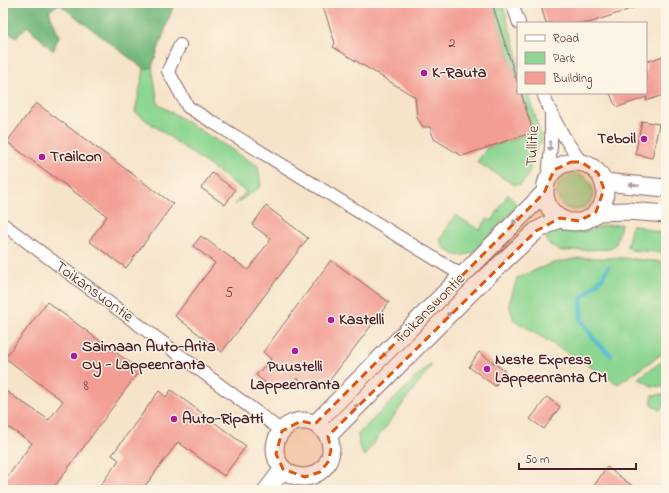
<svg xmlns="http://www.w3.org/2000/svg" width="669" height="493" viewBox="0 0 669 493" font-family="'Indie Flower',sans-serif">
<rect width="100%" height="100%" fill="#fcf5e5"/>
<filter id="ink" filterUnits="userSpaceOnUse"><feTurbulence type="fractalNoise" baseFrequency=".025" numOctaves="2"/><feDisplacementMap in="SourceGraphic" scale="8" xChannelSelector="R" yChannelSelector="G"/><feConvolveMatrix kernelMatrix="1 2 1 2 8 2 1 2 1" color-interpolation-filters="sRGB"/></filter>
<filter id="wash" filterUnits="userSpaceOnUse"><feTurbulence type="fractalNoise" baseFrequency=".012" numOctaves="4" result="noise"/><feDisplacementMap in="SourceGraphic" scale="16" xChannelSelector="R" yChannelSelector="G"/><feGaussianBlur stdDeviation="0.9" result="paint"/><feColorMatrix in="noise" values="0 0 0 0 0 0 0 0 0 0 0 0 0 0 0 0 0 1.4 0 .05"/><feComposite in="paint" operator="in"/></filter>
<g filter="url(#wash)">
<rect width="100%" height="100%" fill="#f6e4ca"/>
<path fill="#8dd692" stroke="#6c7a5e" d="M492,3h10l16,53v28z
M152,67l6,37 100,62 3,20 -27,19 12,-13 -111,-80 9,-43z
M521,93h8l13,49c-13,11 -8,33 -22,43l-7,-1 -36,-22 10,-14 46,-16z
M557 192a18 18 0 1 1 36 0a18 18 0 1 1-36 0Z
M508,194l10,12 -46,47 -11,3 -8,-2 -9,-6 -4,-8 15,-25 25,15 7,-11 5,2z
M621,224l-5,20 -6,5 -50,2 -11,-7 -6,-12 13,-2 28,2 18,-6z
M632,224l34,11v18l-34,-3 -5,-3z
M579,258h43l44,4v89l-48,33 -104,-64 -5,-16 8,-26 33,-14z
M666,359v28l-14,-1 -14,-8z
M430,364l2,1 -68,91 -5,-10 -1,-12z
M666,394v9l-6,7 -9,-6 2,-9z"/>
<path fill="#72b77c" stroke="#5e6b54" d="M3,3h164l6,4 -21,60 -8,2 -85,-65 -10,7 10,25 -6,15 -26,-25 -11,12 -13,-10 2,-13z"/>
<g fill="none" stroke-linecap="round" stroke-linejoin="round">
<path stroke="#52bccf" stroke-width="4.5" d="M608,267l-6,11 -21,21v21l15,22 15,13"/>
</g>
<g id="blocks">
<path fill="#f39e94" d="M322,3h170l26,81v9h3l12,39 -71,24 -28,-17 -4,-12h-7l-6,-9 -2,-21 -82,-50 2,-4z
M540,3h102v2l-53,18h-43z
M666,55v39l-20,7 1,-4 -29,10 -4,-4 -4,-10h36v-31z
M36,103l137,101 -47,64 -37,-27 18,-25 -100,-74z
M642,121l17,3 -7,34 -17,-4z
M212,173l23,17 -10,15 -24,-17z
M266,206l42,32 -86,114 -47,-36 40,-53 -22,-17 8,-10 47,34 23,-31 -19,-14z
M331,260l58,42 -65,86h-13l-14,-10 -4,7h-25l-12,-10 15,-16 -8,-7z
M47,302l93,68 -88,120h-49v-7l29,-40 -29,-19v-35l46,31 14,-19 -58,-43z
M479,352l26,19 -10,15 -26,-19z
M171,390l75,56 -22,30 -46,-34 -36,48h-45l22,-30 -7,-5 47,-64 7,6z
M547,397l13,10 -16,22 -14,-10z
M607,467l31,23h-47z"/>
</g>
</g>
<g filter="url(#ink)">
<use href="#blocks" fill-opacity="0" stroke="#866463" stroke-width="1"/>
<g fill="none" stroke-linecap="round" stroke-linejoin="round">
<defs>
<path id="minor" d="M512,3l7,20
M180,45l-12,26 20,36 275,169
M543,93c9,26 22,47 38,69
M548,178l3,-32v-30
M3,224l279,207"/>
<path id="secondary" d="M545 192a30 30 0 1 1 60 0a30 30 0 1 1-60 0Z
M603,182l63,6
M596,212l32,-1 38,3
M275 449a28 28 0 1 1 56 0a28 28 0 1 1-56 0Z
M315,424l229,-231
M328,436l150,-151 58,-54 24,-13
M267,490l16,-21"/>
</defs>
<use href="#minor" stroke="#866463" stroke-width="14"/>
<use href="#secondary" stroke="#866463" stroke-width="19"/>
<use href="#minor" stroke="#fff" stroke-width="12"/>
<use href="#secondary" stroke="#fff" stroke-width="17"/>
</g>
<defs><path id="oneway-solid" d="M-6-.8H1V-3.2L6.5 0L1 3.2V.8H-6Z"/></defs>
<g fill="#ae9aa0">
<use href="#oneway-solid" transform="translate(550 146) rotate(93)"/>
<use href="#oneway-solid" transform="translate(634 185) rotate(-174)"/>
<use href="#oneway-solid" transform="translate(516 220) rotate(133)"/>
<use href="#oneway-solid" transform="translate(447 316) rotate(-45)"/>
<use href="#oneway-solid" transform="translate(386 353) rotate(135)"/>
<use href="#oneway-solid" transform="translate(355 408) rotate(-45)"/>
</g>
</g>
<path fill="#e0560e" fill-opacity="0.2" stroke="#e0560e" stroke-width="3" stroke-dasharray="8 5" stroke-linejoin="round" d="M571,162h10l17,11 6,16 -8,23 -17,9 -19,-3 -24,13 -208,205 3,14 -3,12 -8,10 -15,5 -22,-8 -7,-15 6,-23 19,-10 14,3 229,-231 10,-23z"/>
<g fill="#b5179e" stroke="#fcf5e5" stroke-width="1.5">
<circle cx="424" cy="73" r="4"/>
<circle cx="644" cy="139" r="4"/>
<circle cx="42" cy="157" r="4"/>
<circle cx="331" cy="320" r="4"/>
<circle cx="295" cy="351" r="4"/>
<circle cx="74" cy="356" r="4"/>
<circle cx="487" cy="369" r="4"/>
<circle cx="174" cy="419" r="4"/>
</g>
<g text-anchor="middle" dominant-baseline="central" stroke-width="3" stroke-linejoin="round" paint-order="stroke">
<g font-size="14" fill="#743f45">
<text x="452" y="43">2</text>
<text x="229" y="293">5</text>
<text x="86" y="386">8</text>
</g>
<g font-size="16" font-weight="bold" fill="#4a1f2b" stroke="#fcf5e5" text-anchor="start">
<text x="432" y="73">K-Rauta</text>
<text x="636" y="139" text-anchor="end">Teboil</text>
<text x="50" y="157">Trailcon</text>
<text x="339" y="320">Kastelli</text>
<text x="82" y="347">Saimaan Auto-Arita<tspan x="82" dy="18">Oy - Lappeenranta</tspan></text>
<text x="495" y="360">Neste Express<tspan x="495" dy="18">Lappeenranta CM</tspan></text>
<text x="295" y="367" text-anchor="middle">Puustelli<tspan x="295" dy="18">Lappeenranta</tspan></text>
<text x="182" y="419">Auto-Ripatti</text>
</g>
<g font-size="16" fill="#4a1f2b" stroke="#fcf5e5">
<text transform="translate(533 146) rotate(-87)">Tullitie</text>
<text transform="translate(94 292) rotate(36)">Toikansuontie</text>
<text transform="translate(430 309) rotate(-45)">Toikansuontie</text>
</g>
</g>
<rect width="669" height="493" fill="none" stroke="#fcf5e5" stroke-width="16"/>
<rect x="517" y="22" width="130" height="72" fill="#fcf5e5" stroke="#b59f9b"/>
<rect x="525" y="35" width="20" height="6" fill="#ffffff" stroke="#b59f9b"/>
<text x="553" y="42" font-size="12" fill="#4a1f2b">Road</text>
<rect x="525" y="52" width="20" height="12" fill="#8dd692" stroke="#b59f9b"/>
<text x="553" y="62" font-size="12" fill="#4a1f2b">Park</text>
<rect x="525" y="72" width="20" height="12" fill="#f39e94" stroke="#b59f9b"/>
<text x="553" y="82" font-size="12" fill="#4a1f2b">Building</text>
<path d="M519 463v6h117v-6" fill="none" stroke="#4a1f2b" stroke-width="2"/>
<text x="525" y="463" font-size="12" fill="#4a1f2b" stroke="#fcf5e5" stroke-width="3" paint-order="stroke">50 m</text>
</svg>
